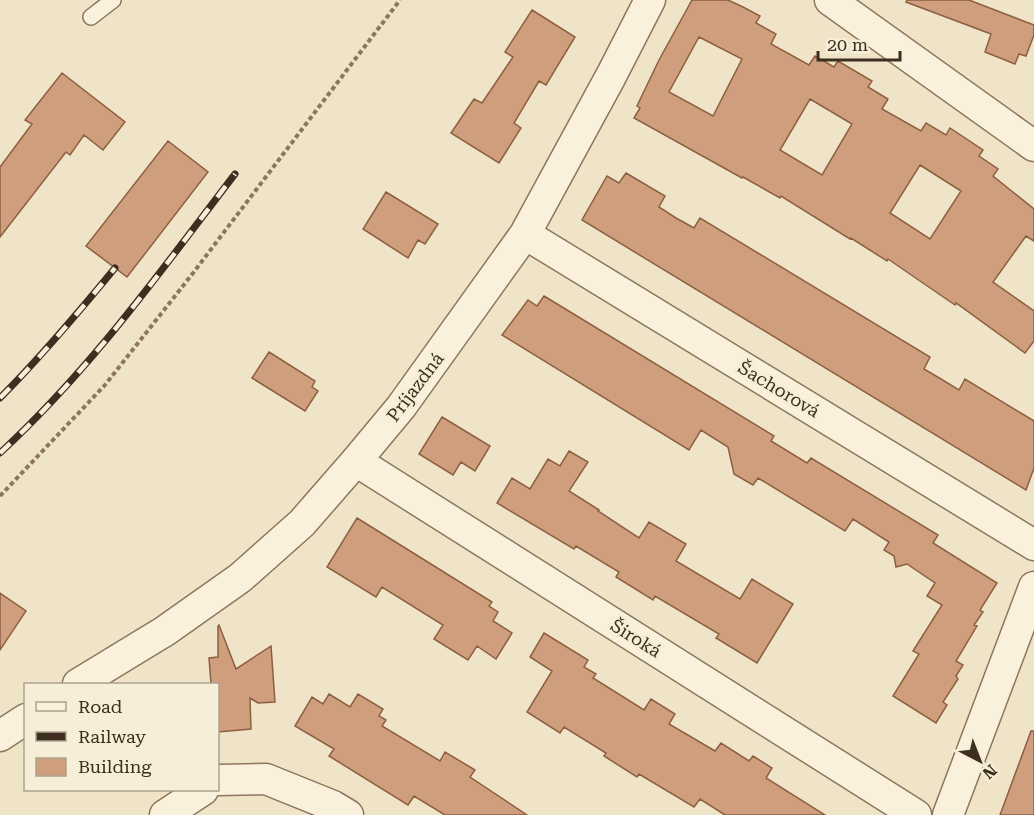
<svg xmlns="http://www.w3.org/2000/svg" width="1034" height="815" viewBox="0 0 1034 815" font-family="'Roboto Serif',serif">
<rect width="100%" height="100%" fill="#f0e4c8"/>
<path fill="#cf9f7d" stroke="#8d5f41" stroke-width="1.5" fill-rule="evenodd" d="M692,0h36l15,7 17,9 -4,7 20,11 -5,10 38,21 6,-9 19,11 4,-6 34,20 -4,6 20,12 -6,10 39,22 5,-8 20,12 4,-7 33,22 -4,6 19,13 -5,7 41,33v32l-8,-5 -33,46 41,29v30l-9,12 -69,-50 -1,2 -67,-46 -1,2 -36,-23 -1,1 -69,-43 -1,2 -37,-21 -1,1 -108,-60 6,-10 -3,-2 22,-46zM699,37l43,22 -29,57 -44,-24zM810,99l42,25 -30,51 -42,-25zM920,165l41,26 -31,48 -40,-26z
M907,0h62l65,25v10l-8,21 -7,-2 -4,10 -30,-12 6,-18 -85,-32z
M532,10l43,27 -29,48 -7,-4 -25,42 7,5 -22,35 -48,-30 23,-34 8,4 31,-46 -8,-5z
M62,73l63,49 -22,28 -19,-15 -14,20 -4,-3 -66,85v-70l32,-43 -7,-4z
M168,141l40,31 -81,105 -41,-31z
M626,173l39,23 -6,11 17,11 18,10 6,-10 230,139 -6,12 17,10 18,11 6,-11 69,42v47l-8,22 -444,-270 25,-44 12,7z
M386,192l52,32 -13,20 -7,-4 -10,18 -45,-29z
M544,296l230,140 -3,5 36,22 4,-5 127,77 -5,8 64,40 -17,27 3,2 -9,13 3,1 -21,35 7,4 -7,11 2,3 -15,23 4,3 -11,18 -43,-27 26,-42 -6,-3 29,-46 -15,-9 8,-13 -28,-19 -11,3 -2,-11 -10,-6 5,-8 -36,-23 -8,12 -87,-53 -5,7 -19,-11 -6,-27 -27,-17 -12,20 -187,-115 26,-35 9,6z
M269,352l46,29 -3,6 6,4 -13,20 -53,-33z
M442,417l48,29 -15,25 -14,-9 -8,13 -34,-21z
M569,451l19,11 -19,29 30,19 -1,1 41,27 10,-16 37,22 -10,17 64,38 12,-20 41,25 -36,59 -41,-25 3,-4 -64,-38 -2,4 -37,-23 3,-5 -43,-26 -2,3 -77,-46 15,-25 18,11 18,-30 12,7z
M357,518l135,84 -3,4 9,6 -5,9 19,12 -16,26 -19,-13 -9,14 -34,-21 9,-14 -61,-38 -6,10 -49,-30z
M0,593l26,18 -26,39z
M219,625l17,44 35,-23 4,56 -17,1 -8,-5 1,31 -33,3v-48h-7l-2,-26 9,-1v-31z
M544,633l44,27 -4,7 12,7 -3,4 51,32 7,-11 24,15 -6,10 46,27 6,-8 28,18 4,-5 19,12 -6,10 59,37h-100l-25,-16 -6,8 -55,-33 -2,3 -33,-21 2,-3 -42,-26 -4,6 -33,-21 25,-41 -22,-14z
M329,694l21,13 8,-13 25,15 -4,7 7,4 -4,6 58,35 5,-9 30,18 -5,7 57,38h-82l-31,-19 -6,9 -79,-49 5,-7 -39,-23 17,-29 11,7z
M1031,731h3v84h-34z"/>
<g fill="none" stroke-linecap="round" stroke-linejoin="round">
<defs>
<path id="lane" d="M91,17l22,-17"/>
<path id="street" d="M830,0l204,146
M525,234l509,311
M356,461l560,354
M78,684l87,-53 75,-53 62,-55 54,-62 45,-54 124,-173 86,-158 39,-76
M0,736l26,-17
M218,780l48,-1 67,27 15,9
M165,815l38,-25
M948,815l86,-228"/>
</defs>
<use href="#lane" stroke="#8d765c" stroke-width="18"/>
<use href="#street" stroke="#8d765c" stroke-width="33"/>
<path stroke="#8d765c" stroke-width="4" stroke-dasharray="4.5 3" stroke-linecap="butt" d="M0,496l105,-111 85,-108 210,-277"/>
<use href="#lane" stroke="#faf1dc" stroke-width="15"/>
<use href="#street" stroke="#faf1dc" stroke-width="30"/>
<defs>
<path id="rail" d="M0,398c41,-41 78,-85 115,-130
M0,453c91,-84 160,-181 235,-279"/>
</defs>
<use href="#rail" stroke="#3d2e20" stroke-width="7"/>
<use href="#rail" stroke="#f7eed8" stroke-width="4.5" stroke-dasharray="14" stroke-linecap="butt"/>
</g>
<g text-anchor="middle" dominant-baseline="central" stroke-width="6" stroke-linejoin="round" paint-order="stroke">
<g font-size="18" fill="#3d2e20" stroke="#f7eed8">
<text transform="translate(415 387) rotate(-53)">Príjazdná</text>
<text transform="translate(779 389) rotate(31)">Šachorová</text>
<text transform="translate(636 638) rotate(32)">Široká</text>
</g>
</g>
<rect x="24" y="683" width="195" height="108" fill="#f7eed8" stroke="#ada18e" stroke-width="1.5"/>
<rect x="36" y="702" width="30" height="9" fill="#faf1dc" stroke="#ada18e" stroke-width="1.5"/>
<text x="78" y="713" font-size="18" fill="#3d2e20">Road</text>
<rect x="36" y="732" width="30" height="9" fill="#3d2e20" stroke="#ada18e" stroke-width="1.5"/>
<text x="78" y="743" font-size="18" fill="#3d2e20">Railway</text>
<rect x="36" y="758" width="30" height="18" fill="#cf9f7d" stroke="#ada18e" stroke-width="1.5"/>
<text x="78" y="773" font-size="18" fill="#3d2e20">Building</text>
<g transform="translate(980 761) rotate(138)" stroke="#f7eed8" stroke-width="4.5" paint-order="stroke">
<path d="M0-4.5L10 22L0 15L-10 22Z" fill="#3d2e20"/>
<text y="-9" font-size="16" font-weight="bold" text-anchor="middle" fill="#3d2e20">N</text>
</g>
<path d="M818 51v9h82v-9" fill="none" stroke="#3d2e20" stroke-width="3"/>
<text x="827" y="51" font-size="18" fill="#3d2e20" stroke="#f7eed8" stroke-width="4.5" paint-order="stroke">20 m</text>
</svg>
